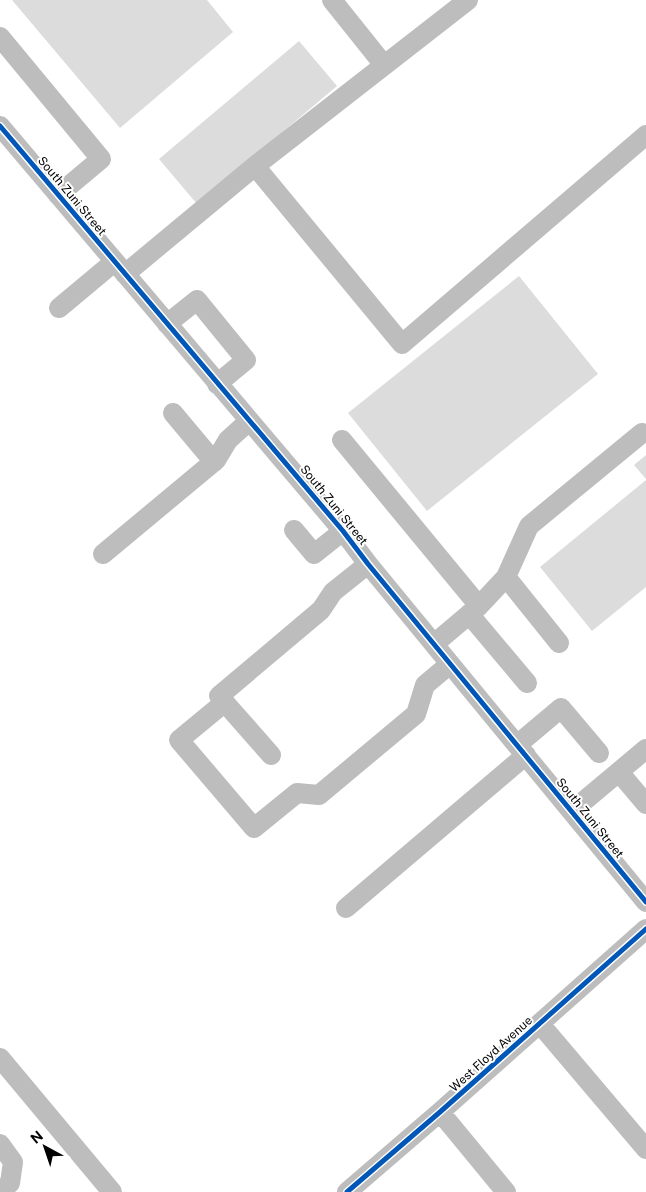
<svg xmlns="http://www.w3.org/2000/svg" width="646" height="1192" viewBox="0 0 646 1192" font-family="'Public Sans',sans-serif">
<rect width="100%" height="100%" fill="#fff"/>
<path fill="#dcdcdc" d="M12,0h195l26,32 -113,96z
M299,41l38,45 -140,118 -38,-45z
M519,276l79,98 -171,137 -79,-98z
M646,455v24l-12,-14z
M646,480v107l-54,44 -52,-64z"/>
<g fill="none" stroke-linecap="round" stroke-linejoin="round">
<path stroke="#bdbdbd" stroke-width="20" d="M332,0l52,65
M0,37l101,122 -43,36
M0,126l343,405 25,33 278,338
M255,166l213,-166
M125,274l130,-108 147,178 244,-209
M59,308l55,-46
M167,324l30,-24 49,60 -29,24
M173,413l41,49
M342,440l137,166 -45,38
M294,530l20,24 29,-23
M103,554l113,-94 12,-20 21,-19
M506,577l53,66
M479,606l27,-29 23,-51 113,-93
M469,614l58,69
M225,702l-46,38 75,88 43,-35 22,2 97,-81 9,-29 25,-21
M517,745l44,-37 38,45
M271,755l-52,-59 102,-86 12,-18 35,-28
M619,772l27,32
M572,811l74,-62
M346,908l180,-153
M540,1024l106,125
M0,1058l112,134
M440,1112l66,80
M0,1144l13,18 -3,21 -10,9
M347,1192l93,-80 206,-183"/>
<defs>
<path id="cycleway" d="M0,126l343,405 25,33 278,338
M347,1192l93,-80 206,-183"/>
</defs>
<use href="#cycleway" stroke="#fff" stroke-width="8"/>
<use href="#cycleway" stroke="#0057b8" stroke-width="5"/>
</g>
<g text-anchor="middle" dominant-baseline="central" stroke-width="4" stroke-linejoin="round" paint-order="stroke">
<g font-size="12" fill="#000" stroke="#fff">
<text transform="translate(72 196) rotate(50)">South Zuni Street</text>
<text transform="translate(334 505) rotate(51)">South Zuni Street</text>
<text transform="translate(590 818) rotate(51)">South Zuni Street</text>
<text transform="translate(491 1054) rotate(-42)">West Floyd Avenue</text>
</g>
</g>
<g transform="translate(45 1147) rotate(320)" stroke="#ffffff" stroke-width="4" paint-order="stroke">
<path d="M0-4L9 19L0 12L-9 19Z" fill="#000000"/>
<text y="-8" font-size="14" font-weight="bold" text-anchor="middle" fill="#000000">N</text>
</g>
</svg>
